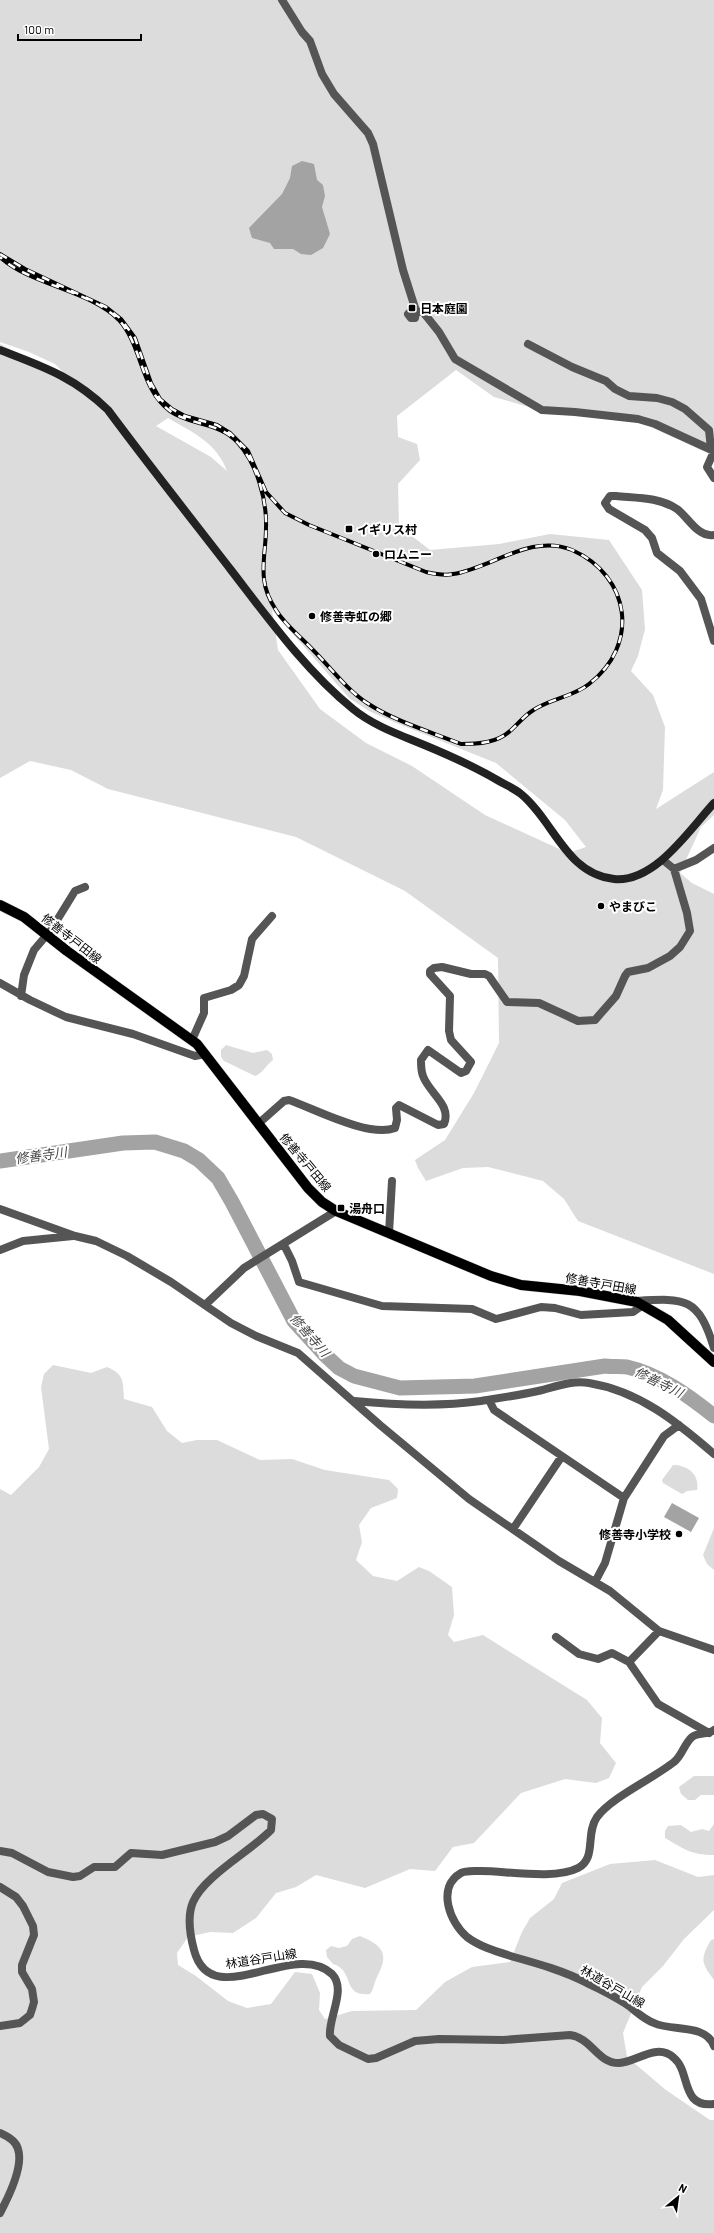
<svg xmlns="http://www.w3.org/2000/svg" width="714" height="2233" viewBox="0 0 714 2233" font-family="Barlow,'Noto Sans JP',sans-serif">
<rect width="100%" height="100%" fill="#fff"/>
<path fill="#dcdcdc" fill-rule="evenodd" d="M0,0h714v456l-83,-38 -88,-7 -49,-14 -38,-27 -59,46 1,21 19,7 3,16 -22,24 1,42 31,24 69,-6 51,-10 59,6 33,50 3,39 -7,27 -7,15 22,24 12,32 -2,63 -7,19 58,-37v43l-13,12 -21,46 12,10 22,11v380l-136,-53 -14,-22 -21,-18 -55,-14 -25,1 -37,13 -8,-13 -3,-8 30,-20 29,-47 25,-50 -1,-85 -93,-67 -109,-54 -188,-48 -37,-19 -41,-9 -30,17v-434l72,37 -17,-17 -26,-12 -29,-10zM168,418c24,14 49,25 59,53l-16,-14 -55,-31zM272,610l77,88 20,13 25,11 102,41 69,57 21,27 -18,6 -83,-38 -73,-49 -46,-23 -46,-34 -42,-59z
M226,1045l27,8 14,-3 5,4 1,6c-7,5 -11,14 -18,16l-31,-15 -3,-4v-7z
M53,1365l38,8 16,-6c17,7 16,14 17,32l28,8 15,24 15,12 15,-3h20l43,20 32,-1 33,11 64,10 9,9 -1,9 -26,10 -12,17 3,17 -6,18 17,16 24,5 22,-14 10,4 23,16 2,28 -6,20 6,7 29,-7 104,65 15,18 -2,25 16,20 -7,15 -13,5 -31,-4 -44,14 -47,50 -21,4 -18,24 -25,-2 -45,19 -49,-13 -20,12 -20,6 -20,25 -23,15 -23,-1 -22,5 -11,16 1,12 18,11 32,25 19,7 24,-4 24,-32 17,2 8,19 -1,17 6,9 27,-8 64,-1 29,-28 27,-15 38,-5 12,-30 8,-14 24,-19 8,-16 48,-19 45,-4 43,17 16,-2v35l-30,29 -21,27 -21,21 -19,46 4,24 39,33 44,30h4v113h-714v-744l11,6 28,-28 10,-18 -8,-62 3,-13z
M673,1465c15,0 27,10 24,25l-10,1 -5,3 -19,-11 -1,-3z
M714,1528v42l-7,-6 -4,-9z
M694,1776h20v19h-13l-6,5h-7l-7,-6 -2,-7z
M714,1824v31c-23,0 -30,-6 -49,-17v-7l3,-5 13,-1 10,7 11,-3 7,2z
M360,1936c24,10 29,18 17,41 -3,6 -3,12 -7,17 -29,3 -15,-24 -37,-30l-6,-7 -1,-7 5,-4 8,2 8,-2 5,-7z
M714,1939v41c-13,-17 -14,-21 -3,-40z"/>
<path fill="#a3a3a3" d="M302,161l12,3 3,16 6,5 2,11 -3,11 8,27 -7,14 -12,7 -10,-1 -8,-5h-19l-4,-6 -18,-5 -3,-10 33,-34 8,-16 2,-12z
M672,1503l27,15 -8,14 -27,-15z"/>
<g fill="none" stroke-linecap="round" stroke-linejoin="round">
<path stroke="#a3a3a3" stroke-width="15" d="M0,1161l123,-18 32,-1 29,9 15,9 19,18 14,24 62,119 31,34 14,13 15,8 46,12 75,-2 130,-20c7,1 15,0 22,1 32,7 62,29 87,49"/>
<defs>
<path id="primary" d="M0,905l24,12 43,34 130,93 111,144 14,14 14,9 155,65 30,9 59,6 57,11 31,18 46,42"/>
</defs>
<use href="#primary" stroke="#dbdbdb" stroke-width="11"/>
<path stroke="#555" stroke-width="8" d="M282,0l20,32 8,9 12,33 12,20 34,39 5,11 30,126 13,41 -1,7h-4l-3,-4 6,-6
M416,311l7,1 16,20 16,27 87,51 33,2 63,7 17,5 59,27
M528,344l44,23 34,14 9,8 14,7 28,2 15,4 13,7 24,21 2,19
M714,451l-7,16 7,11
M714,535c-16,3 -26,-18 -37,-26 -18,-12 -40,-11 -61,-13h-6l-5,7 4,6 36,21 7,8 5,15 23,18 21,28 13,42
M674,869l22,-9 18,-12
M0,983l30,17 36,17 67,17 62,22 10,-2
M21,996l3,-21 10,-25 17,-20 24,-39 10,-4
M192,1040l12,-27v-15l27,-8 8,-5 5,-9 8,-37 20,-23
M258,1124l26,-23 5,-1c26,9 80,38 106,28l2,-8 -1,-12 3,-3 39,20 6,-1c8,-19 -15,-31 -21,-48 -2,-5 -2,-11 -2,-16l7,-10 33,23 5,-2 5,-9 -20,-22 -2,-9 1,-35 -20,-22v-3l4,-3 8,-1 29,7h14l4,2 18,26 32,1 39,18 17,-1 21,-24 9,-20 3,-4 20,-4 22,-12 10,-9 10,-16 -3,-18 -13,-44 -11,-9
M0,1209l75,27 21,5 31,15 44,26 60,41 25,13 42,17 82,72 89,74 90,62 51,30 49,40 55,19
M389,1233l3,-52
M284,1245l8,16 7,21 83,24 90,3 24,10 45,-12 14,1 26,7 52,-3 10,-7
M0,1250l23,-9 50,-5
M636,1301c50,-3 62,-4 78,47
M205,1305l39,-37 92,-57
M489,1400l5,10 130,88
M354,1401c42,4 85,6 127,0 19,-3 39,-6 57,-10 17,-4 33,-11 51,-8 50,8 88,39 125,71
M513,1529l49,-73
M595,1582l10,-19 19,-65 40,-62 15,-11
M659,1631l-30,31 29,42 51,29
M556,1637l23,17 19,5 14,-6 17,9
M714,1730c-6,5 -16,2 -22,7 -8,7 -10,19 -18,25 -20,16 -62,35 -77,55 -12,17 0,41 -19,51 -23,12 -71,3 -97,3 -6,0 -15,-1 -20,2 -25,14 -11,50 6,64 13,10 31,15 47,20 25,7 50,14 73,26 13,6 27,13 39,21 9,6 17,15 28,19 19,9 51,0 60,23
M0,1851l12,2 36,19 25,5 7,-1 14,-9h21l16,-14 31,2 53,-13 13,-6 28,-21 7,-1 9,5 -1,11c-20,21 -67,46 -78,72 -6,14 -3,33 1,48 17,65 100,-12 138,24 15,15 -4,44 -2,62l9,9 29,14 8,-1 39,-17 24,-2 64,1 67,-5c22,3 27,28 49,28 18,-1 38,-21 55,-5 17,14 6,50 40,46
M0,1887l16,10 7,9 10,20 1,9 -12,30v7l10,17 2,13 -2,7 -2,6 -10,8 -20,3
M0,2133c7,3 16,8 18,16 6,18 -10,49 -18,64"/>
<path stroke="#222" stroke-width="8" d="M0,350c44,17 74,27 108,60 40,54 82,107 123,160 37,48 75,101 122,139 17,14 39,23 59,31 30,12 60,25 87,41 7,4 16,8 22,13 33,27 45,80 93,85 41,4 76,-50 100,-76"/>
<use href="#primary" stroke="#000" stroke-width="10"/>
<defs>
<path id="rail" d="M0,254l25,15 81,38 15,12 14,19 16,45 9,16 12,10 13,7 32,9 13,8 18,18 18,41 19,21 24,12 117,47c9,2 18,4 27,2 39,-6 78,-41 119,-24 59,26 68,95 17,134 -16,13 -40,15 -57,27 -8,5 -15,14 -22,20 -13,12 -32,13 -49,13 -30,-12 -67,-23 -94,-41 -21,-14 -36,-35 -54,-53 -12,-13 -28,-25 -37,-40 -6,-9 -11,-21 -12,-31 -2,-16 2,-34 2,-51 1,-28 -9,-64 -28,-85 -18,-21 -47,-17 -68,-32 -30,-22 -27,-64 -51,-91 -29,-30 -89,-35 -119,-63"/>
</defs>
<use href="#rail" stroke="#000" stroke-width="4"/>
<use href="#rail" stroke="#fff" stroke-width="2.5" stroke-dasharray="8" stroke-linecap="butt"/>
</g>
<g fill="#000" stroke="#fff" stroke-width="1.5">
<rect x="408" y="304" width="8" height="8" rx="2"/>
<rect x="345" y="525" width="8" height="8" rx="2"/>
<circle cx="376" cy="554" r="4"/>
<circle cx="312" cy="616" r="4"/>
<circle cx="601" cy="906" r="4"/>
<rect x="337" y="1204" width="8" height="8" rx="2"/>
<circle cx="679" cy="1534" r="4"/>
</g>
<g text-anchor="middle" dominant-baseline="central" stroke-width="4" stroke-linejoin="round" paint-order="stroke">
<g font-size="12" font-weight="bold" fill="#000" stroke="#fff" text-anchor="start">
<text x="420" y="308">日本庭園</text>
<text x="357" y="529">イギリス村</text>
<text x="384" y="554">ロムニー</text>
<text x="320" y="616">修善寺虹の郷</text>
<text x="609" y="906">やまびこ</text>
<text x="349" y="1208">湯舟口</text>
<text x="671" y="1534" text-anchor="end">修善寺小学校</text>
</g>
<g font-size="12" fill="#000" stroke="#fff">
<text transform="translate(72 938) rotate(38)">修善寺戸田線</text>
<text transform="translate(306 1162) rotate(50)">修善寺戸田線</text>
<text transform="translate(601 1283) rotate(10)">修善寺戸田線</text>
<text transform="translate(261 1958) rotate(-9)">林道谷戸山線</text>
<text transform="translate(613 1986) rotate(30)">林道谷戸山線</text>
</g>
<g font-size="13" font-style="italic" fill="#444" stroke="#fff">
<text transform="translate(41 1155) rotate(-8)">修善寺川</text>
<text transform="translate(310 1335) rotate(49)">修善寺川</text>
<text transform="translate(659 1382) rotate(26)">修善寺川</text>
</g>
</g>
<g transform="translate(678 2197) rotate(29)" stroke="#ffffff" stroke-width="3" paint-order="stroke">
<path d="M0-3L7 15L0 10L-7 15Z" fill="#000000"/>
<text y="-6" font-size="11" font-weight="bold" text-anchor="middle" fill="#000000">N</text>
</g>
<path d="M18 34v6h123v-6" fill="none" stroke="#000000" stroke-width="2"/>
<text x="24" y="34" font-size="12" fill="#000000" stroke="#ffffff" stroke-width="3" paint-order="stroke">100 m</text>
</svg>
